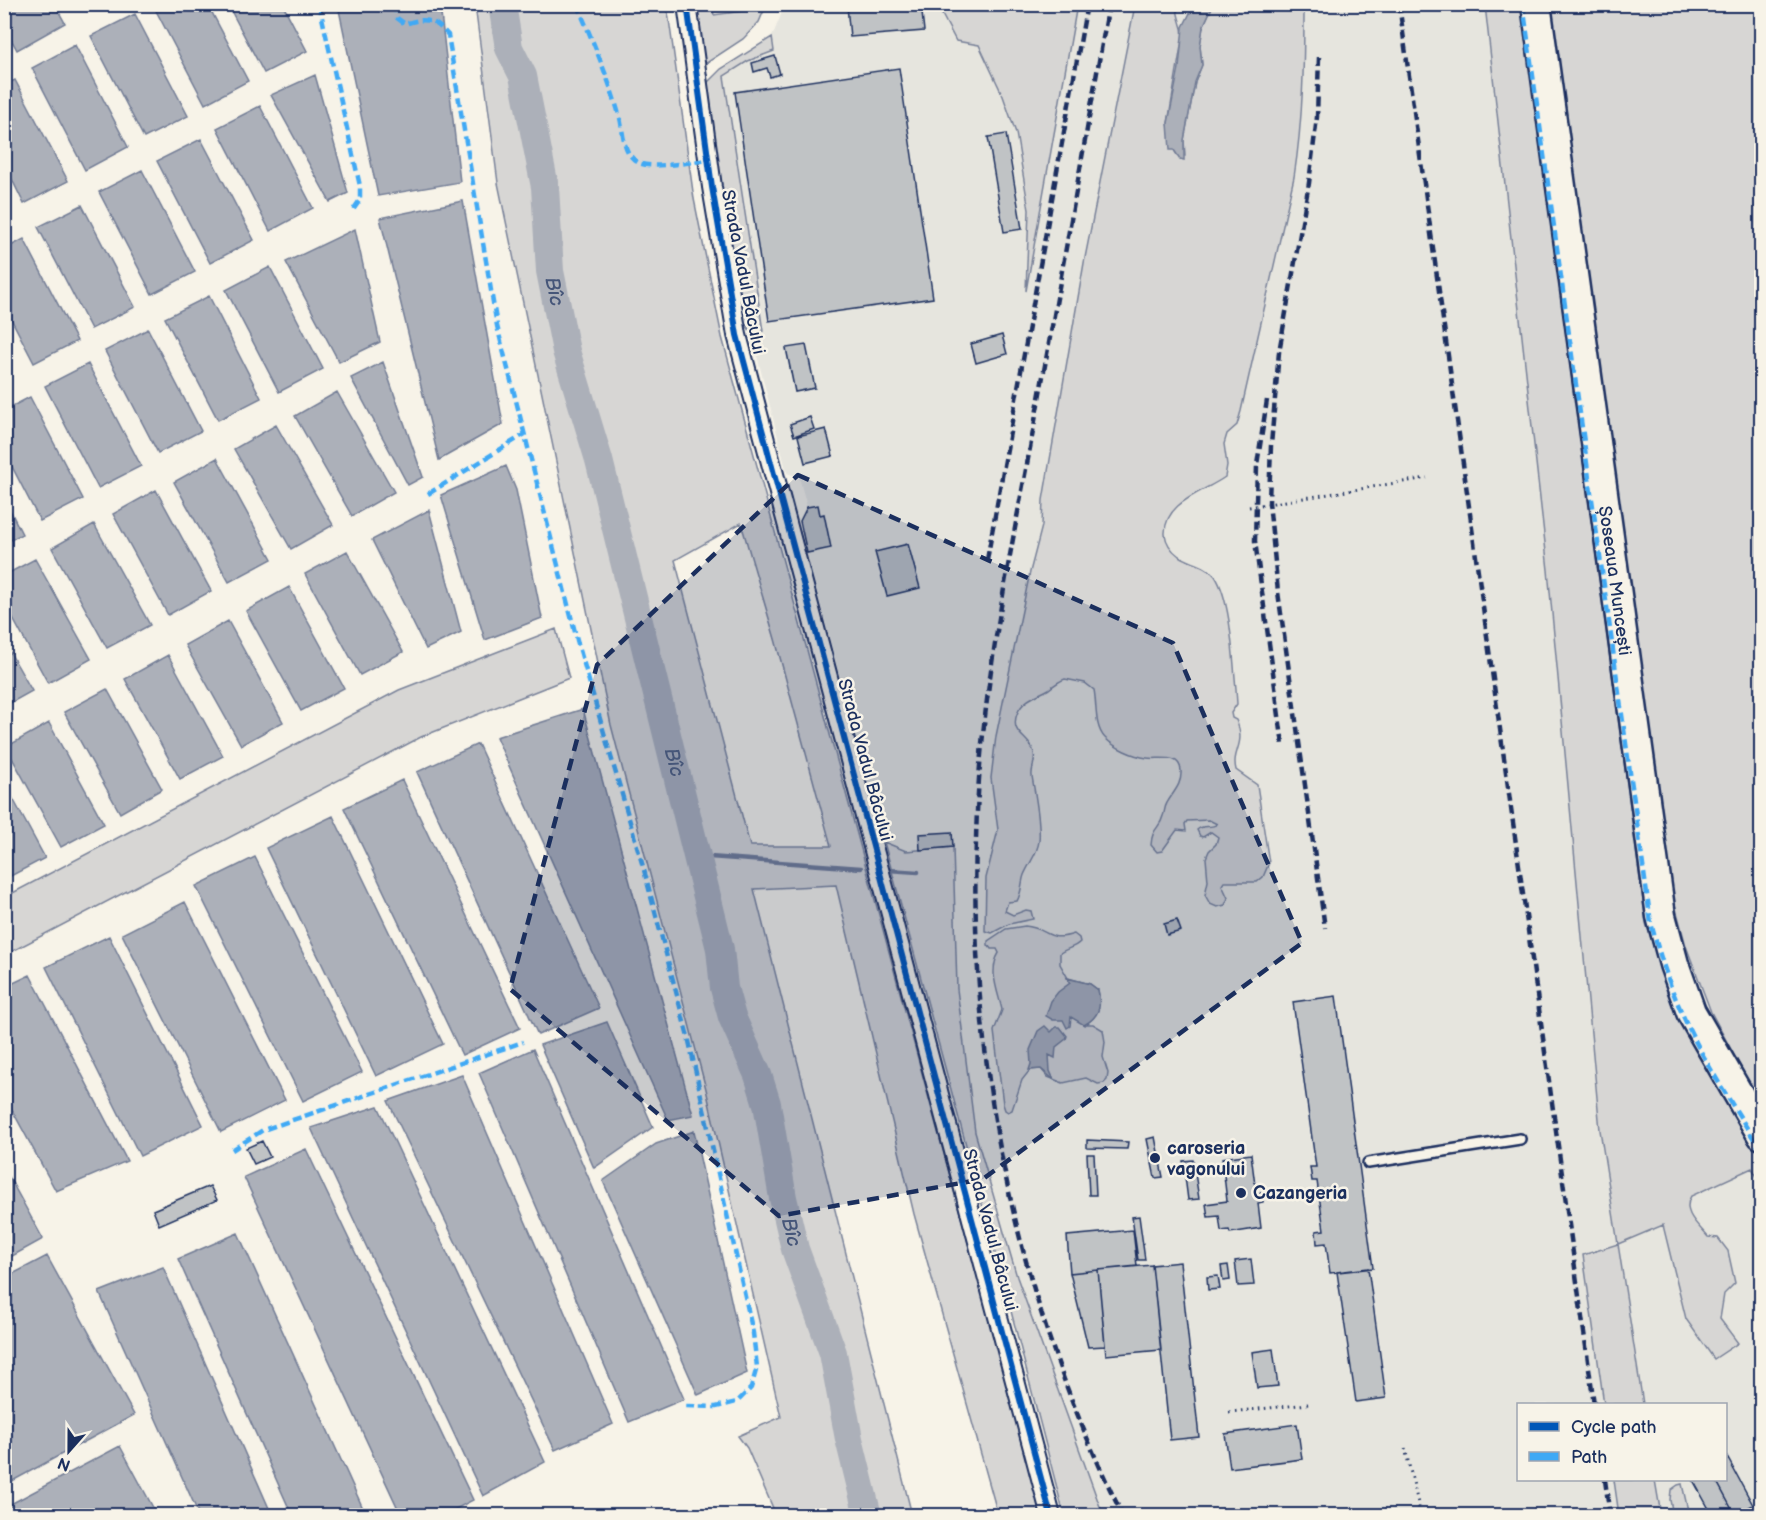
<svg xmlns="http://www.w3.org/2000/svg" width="1766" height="1520" viewBox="0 0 1766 1520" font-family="'Balsamiq Sans',sans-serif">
<rect width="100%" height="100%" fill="#f7f3e8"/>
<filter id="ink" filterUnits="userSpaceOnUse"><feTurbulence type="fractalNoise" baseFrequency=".0167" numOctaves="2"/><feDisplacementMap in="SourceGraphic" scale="12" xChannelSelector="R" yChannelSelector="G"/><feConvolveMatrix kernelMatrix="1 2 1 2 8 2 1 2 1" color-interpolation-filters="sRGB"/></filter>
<g filter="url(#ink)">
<path fill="#e6e5de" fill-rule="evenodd" d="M787,4l150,1 19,36 23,4 24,51 13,37 13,77 -2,75 50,-280h408l63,565 52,560 18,114 70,-30 -1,-12 4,-6 61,-28 9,15v332h-658l-86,-238 -42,-145 -18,-143 -4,-141 -47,3 -22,-9 -77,-289 -7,-32 7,-14 -8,-30 -12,-4 -36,-141 12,-2 -39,-254 24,-15 26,-10 -2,-14 9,-22v-10zM1518,1404h208v76h-208z"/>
<path fill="#d7d6d4" stroke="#798299" stroke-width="1.5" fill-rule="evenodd" d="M475,5h192l27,194 28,138 320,1178h-44l-84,-301 -78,-329 -82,4 158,626h-136l-29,-67 -9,-12 43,-19 -75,-328 -95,-364 -113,-542zM741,523l34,116 56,207h-81l-75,-286z
M696,5h16l2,10 51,-7 -6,14 -16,17 -38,25z
M937,5h140l-51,286 3,-81 -13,-77 -13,-37 -24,-51 -23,-4z
M1135,5h42c0,13 5,18 6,29l-15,89 6,27 3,5 8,1 -1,-16 11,-58 7,-17 -2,-19 3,-19 10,-22h91c0,58 -1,114 -10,172l-53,234 -4,14 -10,9 -3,10 3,21 -2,12c-21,15 -61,25 -60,57 1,10 6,16 14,22 11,7 28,9 36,20 16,24 18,83 21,113l1,15 -6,9 1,5 4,2c11,25 -5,30 0,50l21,15 12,78 -6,14 -6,5h-33l-2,3 6,13 -3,7 -8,2 -7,-3 -5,-9 3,-14 -2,-23 3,-7 7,-7 2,-7 -7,-5 -8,5 -3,-1 -3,-6c6,-6 14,-1 20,-6l-8,-4 -22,1 -2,3 1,7 -9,-1 -15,21 -5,1 -6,-7c1,-18 9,-16 12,-29 2,-4 1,-8 4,-13 6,-11 15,-18 14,-32 -1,-18 -23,-11 -34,-13 -14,-2 -32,-10 -42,-20 -11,-11 -8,-34 -11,-48l-9,-7 -20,-4c-6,2 -11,6 -16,10 -12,7 -26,10 -32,25 -8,21 14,23 17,39 2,8 -3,16 -2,23 3,19 9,46 7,65 -1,12 -10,22 -15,34 -3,8 -2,18 -7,26l-9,1 -3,9 8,4 13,-5 5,1 2,8 -24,5 -17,9 -7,-2 1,-53 12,-48 -7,-52 5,-42 34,-164 12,-46 1,-26 41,-237z
M1485,5h36l125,918 19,60 13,32 21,40 62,101v27l-9,-15 -61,28c-10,16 7,29 17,41l10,1 10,13 7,32 -11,11 -4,25 18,24 -24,16 -28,-40 -23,-94 -45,19 25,160h-39l-21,-149 35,-11 -18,-114 -52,-560z
M1550,5h211v1100l-50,-93 -25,-66 -12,-45 -17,-95 -12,-117z
M772,37l2,14 -26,10 -24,15 39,255 -12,1 -9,-12 -34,-215 -1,-22 14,-14z
M556,629l13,49 -148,59 -416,218v-58l394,-207z
M884,842l22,9 47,-4 4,142 18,143 42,145 86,238h-39l-52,-200z
M1025,926c24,2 22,17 49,8l5,4 1,4c-6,6 -13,6 -20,11v11l8,14 22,6 8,6c3,15 1,26 -12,34h7l10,6 2,12 -2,15 5,16 -1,7 -3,3 -6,1 -12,-6 -23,5 -15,-6 -7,-8 -11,1 -8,10 -10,30 -4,2 -3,-2 -2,-6 -9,-73 8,-21c-4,-19 -14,-39 -3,-57l-2,-4h-6l-3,-4v-4l18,-12z
M1614,1480h41l6,35h-42z
M1682,1484l7,31h-16l-3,-15 1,-10 7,-5z"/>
<path fill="#acb0b9" stroke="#727c95" stroke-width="1.5" d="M4,5h51l10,18 -48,27 -12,-22z
M153,5h55l40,76 -43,23z
M228,5h55l24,46 -43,22z
M338,5h102l20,177 -82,14z
M1194,5h19l-10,22 -3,19 2,19 -7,17 -11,58v20l-4,-1 -6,-9h-4l-2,-27 11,-55 4,-41z
M135,14l53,102 -44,22 -53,-102z
M75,45l53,102 -43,23 -53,-102z
M315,75l33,118 -18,9 -59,-107z
M15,80l53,101 -44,23 -19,-39v-80z
M260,106l53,102 -43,23 -53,-103z
M201,139l53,101 -44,23 -53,-102z
M142,170l53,102 -43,22 -53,-102z
M463,201l40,223 -64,36 -59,-242z
M82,205l53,102 -44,22 -53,-102z
M355,229l25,113 -41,20 -53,-100z
M24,239l53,102 -43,22 -29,-56v-58z
M270,267l53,102 -44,23 -53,-102z
M209,296l52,102 -43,22 -53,-102z
M148,329l53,102 -43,22 -53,-102z
M383,362l40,115 -15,8 -57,-107z
M88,364l53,102 -43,22 -53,-102z
M337,392l57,100 -42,24 -57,-100z
M30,397l53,102 -43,22 -35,-68v-43z
M276,425l57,100 -42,24 -57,-100z
M217,458l55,101 -43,23 -55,-100z
M506,466l10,24 26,128 -57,22 -44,-145z
M156,490l55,101 -43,24 -55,-101z
M5,500l17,34 -17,9h-1z
M429,510l32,122 -35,17 -54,-109z
M94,524l56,101 -43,23 -55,-100z
M347,551l56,101 -43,23 -55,-101z
M35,559l56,100 -43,24 -43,-79v-29z
M289,587l55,101 -43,23 -55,-100z
M228,621l55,101 -42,23 -56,-100z
M4,642l28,49 -27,15h-1z
M168,655l55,101 -43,23 -55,-100z
M107,689l55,100 -42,24 -56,-101z
M583,709l110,406 -25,5 -172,-383z
M49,723l55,101 -43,23 -55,-100z
M478,744l121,264 -61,27 -121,-263z
M402,780l118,248 -58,27 -118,-247z
M5,784l40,74 -40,21h-1z
M333,816l110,228 -67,32 -110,-228z
M255,857l107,215 -59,29 -107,-215z
M185,902l100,198 -64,32 -99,-198z
M109,936l94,189 -63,31 -94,-189z
M30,975l97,186 -71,30 -51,-94v-110z
M1067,978l23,6 8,6c4,16 1,27 -14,35l-13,-8 -1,9 -3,2 -4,-8h-10l-7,-4 5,-15 7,-9 12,-9z
M607,1022l46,105 -59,41 -54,-123z
M1045,1026l6,6 5,-5h4l7,9 -1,3 -10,8 -1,11 -6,-3 1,16 4,9 -13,-11 -12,1 2,-6 -1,-14 8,-19z
M533,1049l151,350 -55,23 -150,-349z
M462,1075l151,349 -58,26 -167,-349z
M378,1106l167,356 -62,34 -172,-368z
M694,1131l53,242 -49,22 -95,-214 53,-37z
M306,1149l167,351 -29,15h-43l-157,-338z
M4,1168l39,71 -38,21h-1z
M238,1233l128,282h-74l-114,-256z
M47,1256l87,159 -129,70v-207z
M163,1267l109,248h-73l-100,-223z
M120,1446l37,69h-152v-8z"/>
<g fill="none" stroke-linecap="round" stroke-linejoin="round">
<path stroke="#727c95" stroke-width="4.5" d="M696,856l165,12
M888,870l30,2"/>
<path stroke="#acb0b9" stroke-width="28" id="s1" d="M502,4l7,44 14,28 22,111 5,84 16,80 33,109 121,489 4,39 8,29 26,58 9,29 16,94 12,51 38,104 16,86 19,77"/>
</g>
<path fill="#c0c3c5" stroke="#1b2f5e" stroke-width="1.5" d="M863,4h58l3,27 -74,6 -3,-31z
M775,56l5,18 -10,3 -3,-9 -13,4 -2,-9z
M899,68l34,230 -164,23 -34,-229z
M1006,134l16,95 -18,3 -16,-95z
M1002,335l5,19 -31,9 -5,-19z
M806,345l9,43 -20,4 -9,-44z
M810,417l4,12 -20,7 -4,-12z
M826,429l7,27 -28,7 -7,-27z
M818,505l2,10 4,-1 7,34 -24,5 -7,-32 7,-14z
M908,544l12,44 -33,8 -12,-44z
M952,832l1,15 -33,3 -1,-16z
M1177,920l4,11 -14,4 -3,-11z
M1336,996l37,272 -43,5 -4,-30 -9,1 -1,-13 8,-1 -7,-49h-5l-2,-14h6l-23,-165z
M1155,1137l8,40 -8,1 -8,-39z
M1087,1140l41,2 -1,7 -40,-1z
M262,1141l8,16 -16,7 -8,-16z
M1087,1154h7l2,41h-7z
M1251,1154l5,39h6l1,9 -5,1 3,25 -31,5 -1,-3 -8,1 -2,-15 -11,1 -2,-13 21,-3 -5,-43z
M1193,1160l6,39 -11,1 -5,-39z
M210,1186l7,14 -58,25 -6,-15z
M1139,1216l6,44h-7l-6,-43z
M1133,1230l4,36 -67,7 -3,-37z
M1251,1259l3,26 -16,1 -3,-25z
M1180,1262l19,175 -29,3 -18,-175z
M1152,1265l9,85 -55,5 -8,-85z
M1228,1265l2,15 -7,1 -2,-15z
M1368,1268l18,130 -30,4 -19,-130z
M1098,1270l7,76 -17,1 -18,-74z
M1218,1276l2,13 -12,1 -1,-13z
M1273,1349l5,37 -21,2 -5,-36z
M1297,1424l5,35 -72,9 -5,-34z
M1726,1455l27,50 -18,10 -19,-35h10z
M1693,1480h23l19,35 -22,1z"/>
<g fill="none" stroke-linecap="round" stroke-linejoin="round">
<defs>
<path id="lane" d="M1368,1163l152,-24"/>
<path id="street" d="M687,4l25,183 25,148 314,1181"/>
<g id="primary">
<path id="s2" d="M1536,4l125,912 13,48 17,48 71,123"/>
</g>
</defs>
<use href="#lane" stroke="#1b2f5e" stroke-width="14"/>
<use href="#street" stroke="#1b2f5e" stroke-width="22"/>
<use href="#primary" stroke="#1b2f5e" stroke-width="33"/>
<path stroke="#1b2f5e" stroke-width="3" stroke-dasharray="1.5 4.5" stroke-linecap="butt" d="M1249,507l178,-29
M1229,1412l80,-8
M1405,1448l16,68"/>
<use href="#lane" stroke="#f7f3e8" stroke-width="9"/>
<use href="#street" stroke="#f7f3e8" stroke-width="18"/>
<use href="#primary" stroke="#f7f3e8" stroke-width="28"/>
<path stroke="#1b2f5e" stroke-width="4.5" stroke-dasharray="9 4.5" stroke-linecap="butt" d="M1109,4c-26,148 -52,296 -79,444 -24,129 -51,259 -54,392 -7,233 43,467 147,676
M1399,4l195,1400
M1319,57l-2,60 -8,66 -30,169 -8,93 -2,57 9,90 47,336
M1267,400l-10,65 -2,76 28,204
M987,560l100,-556
M1605,1480l5,36"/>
<path stroke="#3fa9f5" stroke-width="4.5" stroke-dasharray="9 4.5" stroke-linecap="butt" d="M319,4l41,182v14l-7,10
M394,4l3,14 8,6c20,-7 29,-5 43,11l49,291 80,314 67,230 45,171 64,292 4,34 -6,21 -14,14 -21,5 -30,-1
M577,4c16,38 32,75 43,114 4,16 2,36 19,45 12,6 54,-1 69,-3
M1523,4l128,919c8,30 17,59 30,88 20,47 54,97 81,141
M428,494l97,-60
M232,1150l31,-20 260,-88"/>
<defs>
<path id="cycleway" d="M687,4l25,183 25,148 314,1181"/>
</defs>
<use href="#cycleway" stroke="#f7f3e8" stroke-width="10"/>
<use href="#cycleway" stroke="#0057b8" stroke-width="6"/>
</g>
</g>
<path fill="#1b2f5e" fill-opacity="0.2" stroke="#1b2f5e" stroke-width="4.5" stroke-dasharray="12 8" stroke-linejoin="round" d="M798,475l375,168 129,300 -319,236 -204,37 -269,-227 87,-324z"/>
<g fill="#1b2f5e" stroke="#f7f3e8" stroke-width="2">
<circle cx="1155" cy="1158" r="6"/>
<circle cx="1241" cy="1193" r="6"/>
</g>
<g text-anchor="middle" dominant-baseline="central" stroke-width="5" stroke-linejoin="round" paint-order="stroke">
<g font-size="18" fill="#1b2f5e" stroke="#f7f3e8">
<text transform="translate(743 272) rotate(79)">Strada Vadul Bâcului</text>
<text stroke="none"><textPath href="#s2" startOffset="582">Șoseaua Muncești</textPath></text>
<text transform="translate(865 760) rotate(75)">Strada Vadul Bâcului</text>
<text transform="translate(990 1230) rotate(75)">Strada Vadul Bâcului</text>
</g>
<g font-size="18" font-weight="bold" fill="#1b2f5e" stroke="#f7f3e8" text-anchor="start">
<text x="1167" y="1148">caroseria<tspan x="1167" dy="21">vagonului</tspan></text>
<text x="1253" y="1193">Cazangeria</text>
</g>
<g font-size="20" font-style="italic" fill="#465679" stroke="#f7f3e8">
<text stroke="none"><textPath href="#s1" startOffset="294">Bîc</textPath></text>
<text stroke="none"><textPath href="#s1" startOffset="780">Bîc</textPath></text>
<text stroke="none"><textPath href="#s1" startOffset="1266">Bîc</textPath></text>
</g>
</g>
<rect width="1766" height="1520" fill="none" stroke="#f7f3e8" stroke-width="24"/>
<rect x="12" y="12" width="1742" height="1496" fill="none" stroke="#1b2f5e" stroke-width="2" filter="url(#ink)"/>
<rect x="1517" y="1403" width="210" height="78" fill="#f7f3e8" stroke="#9fa5b1" stroke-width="1.5"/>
<rect x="1529" y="1422" width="30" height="9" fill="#0057b8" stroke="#9fa5b1" stroke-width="1.5"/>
<text x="1571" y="1433" font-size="18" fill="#1b2f5e">Cycle path</text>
<rect x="1529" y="1452" width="30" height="9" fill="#3fa9f5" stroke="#9fa5b1" stroke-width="1.5"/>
<text x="1571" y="1463" font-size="18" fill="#1b2f5e">Path</text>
<g transform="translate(69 1451) rotate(201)" stroke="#f7f3e8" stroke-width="4.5" paint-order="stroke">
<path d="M0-4.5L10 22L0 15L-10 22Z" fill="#1b2f5e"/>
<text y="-9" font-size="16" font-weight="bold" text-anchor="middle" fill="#1b2f5e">N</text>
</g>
</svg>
